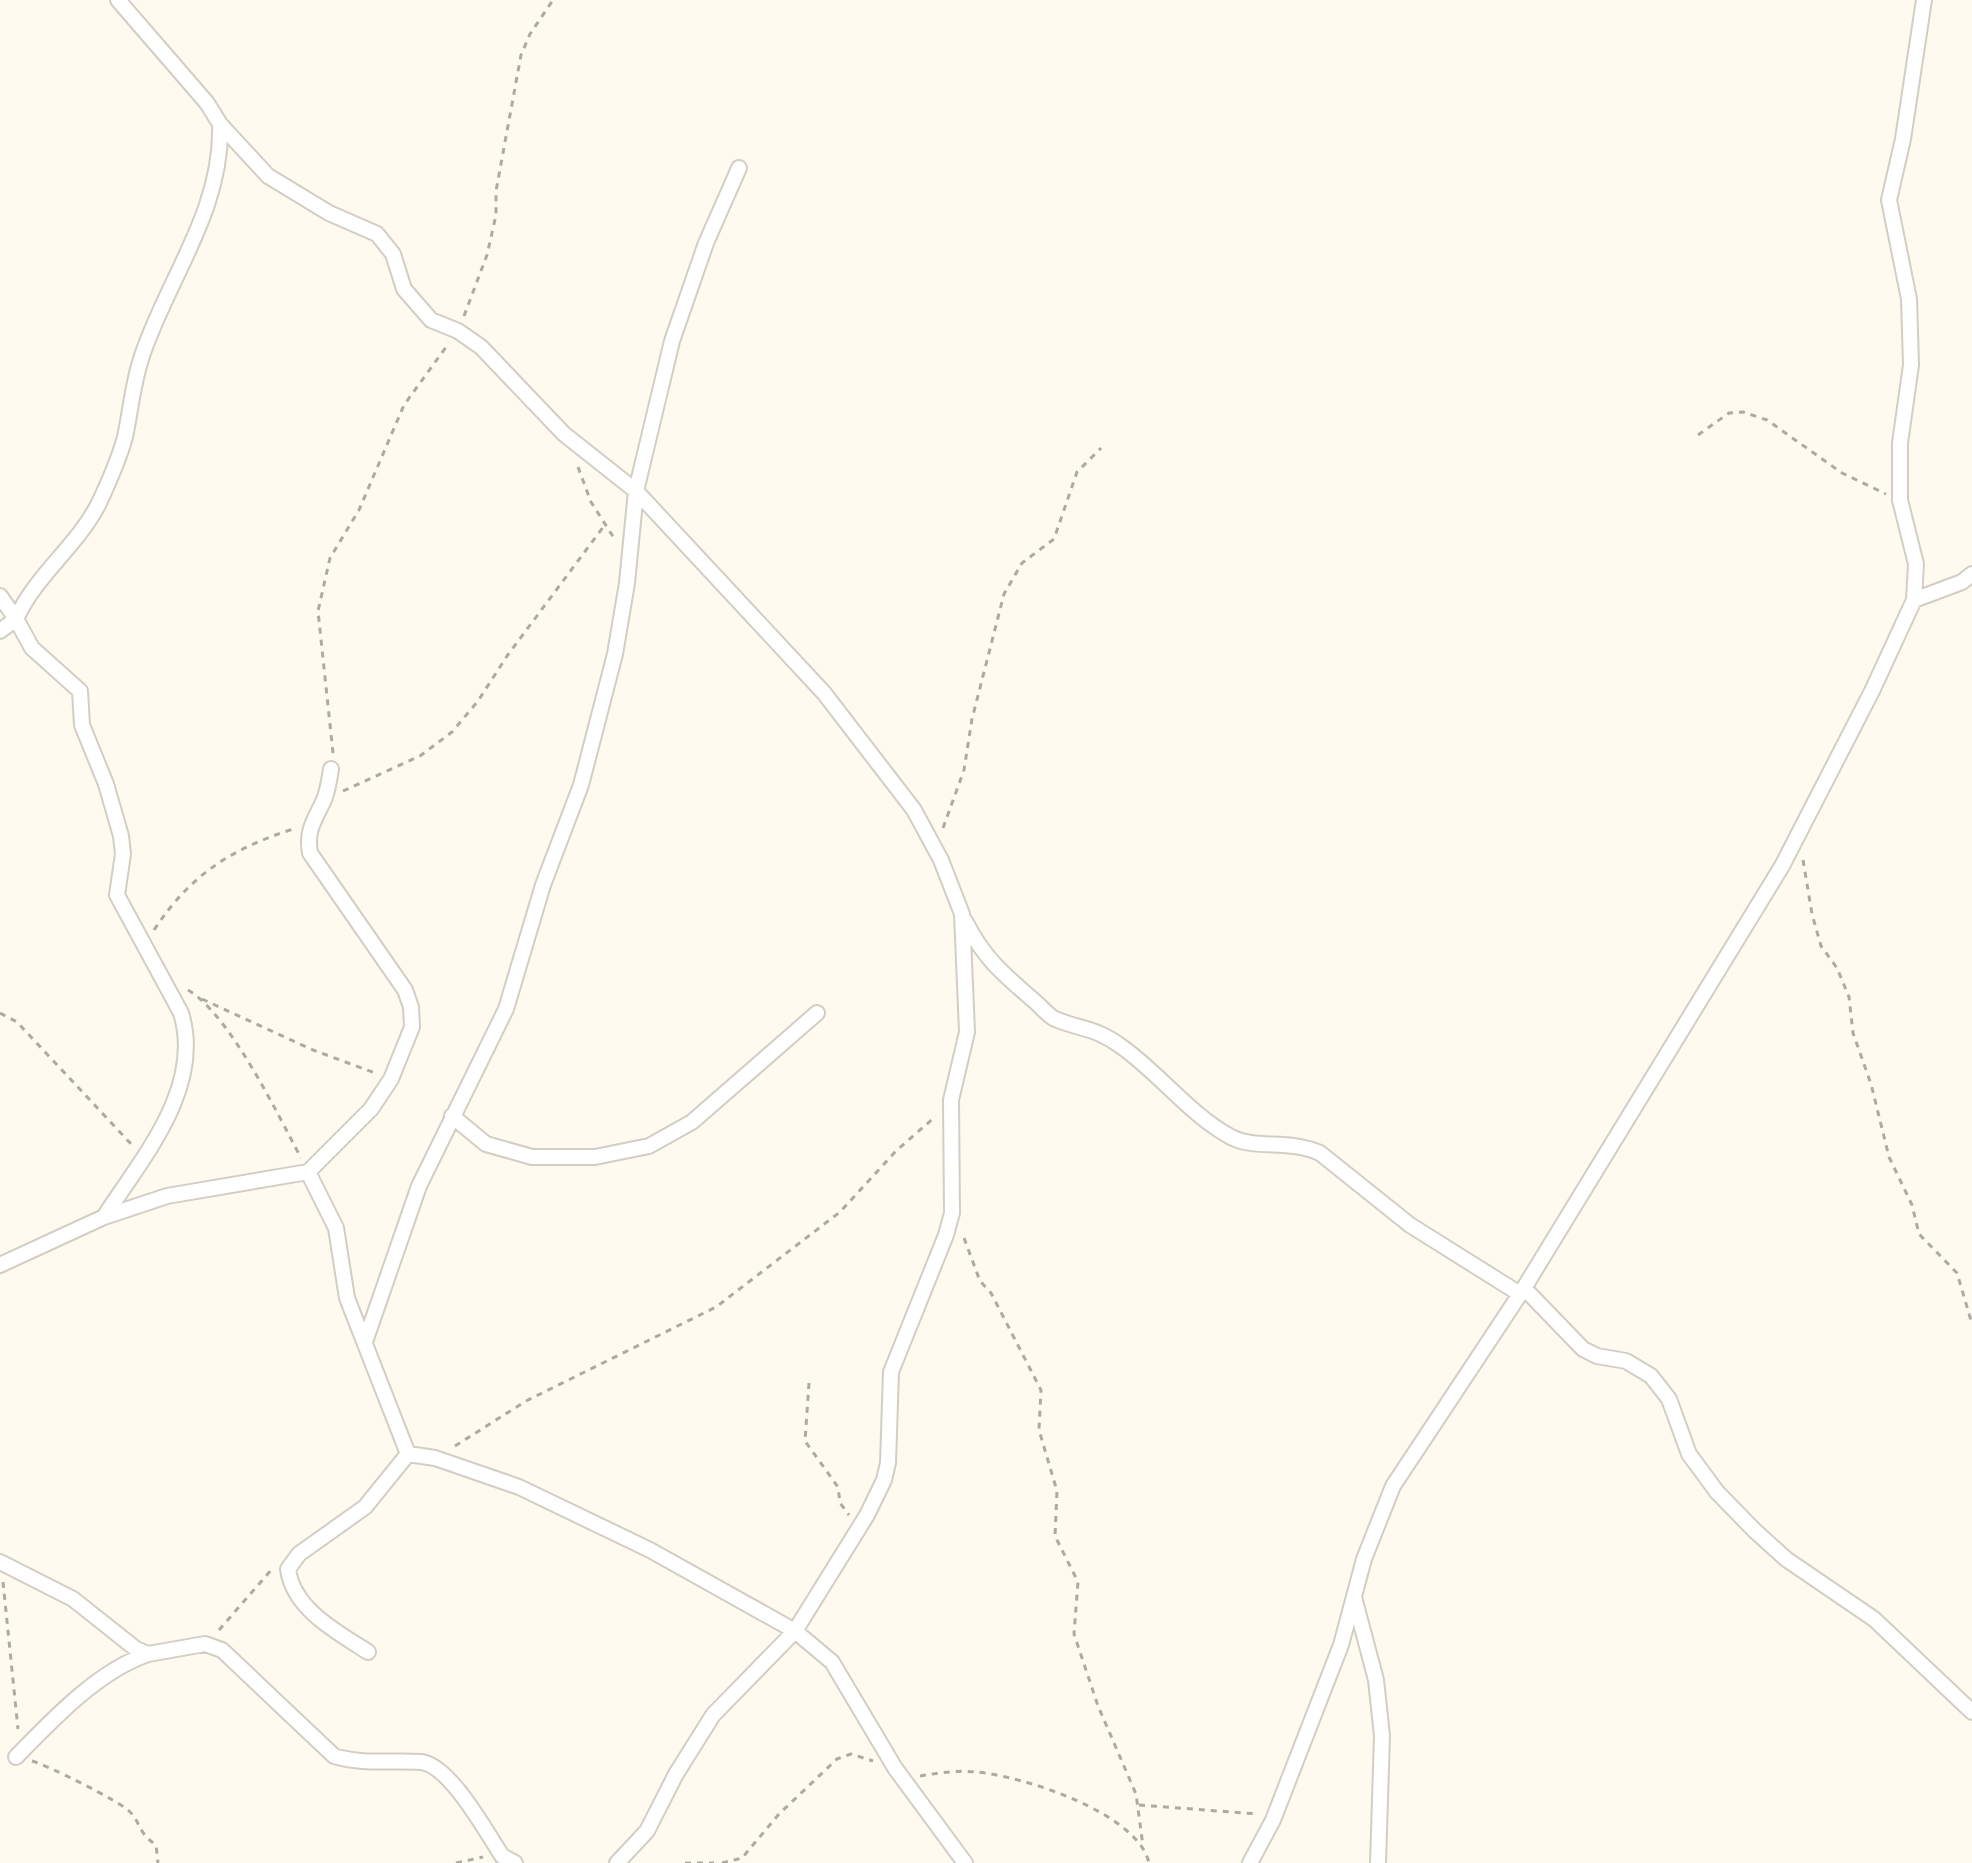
<svg xmlns="http://www.w3.org/2000/svg" width="1972" height="1863" viewBox="0 0 1972 1863" font-family="Figtree,sans-serif">
<rect width="100%" height="100%" fill="#fffaf0"/>
<g fill="none" stroke-linecap="round" stroke-linejoin="round">
<defs>
<path id="minor" d="M118,0l89,103 13,21 48,52 61,37 48,21 16,20 11,35 27,31 27,11 23,16 83,87 72,57 188,202 90,117 27,50 21,54 5,118 -16,68 1,113 -6,22 -55,137 -3,91 -4,17 -17,35 -72,116 -82,84 -37,59 -29,57 -30,32
M0,596l16,23 -16,12
M1914,600l48,-18 10,-8
M965,921c19,37 36,51 67,78 8,6 15,16 23,20 27,11 40,8 67,28 38,27 67,67 109,90 25,13 58,2 89,16l90,72 110,69
M452,1116l34,28 46,13h63l54,-11 43,-24 125,-109
M308,1172l28,56 11,70 61,156
M104,1217c38,-59 100,-129 77,-204l-64,-118 6,-41 -2,-18 -15,-52 -24,-59 -2,-34 -48,-43 -16,-29c20,-44 60,-72 82,-114 10,-21 21,-46 27,-68 6,-28 8,-57 18,-84 26,-76 80,-144 77,-229
M0,1265l104,-48 63,-21 141,-24 63,-63 20,-30 21,-52 -1,-20 -6,-17 -95,-137c-4,-22 4,-32 13,-51 5,-10 6,-22 8,-33
M1524,1288l59,61 14,7 29,5 25,15 18,23 20,55 28,38 37,38 32,29 88,60 98,93
M366,1339l53,-153 87,-177 37,-124 38,-100 34,-131 12,-71 9,-92 36,-150 34,-98 33,-75
M408,1454l27,4 84,29 131,63 145,81 37,31 63,106 70,95
M0,1562l73,37 63,50 12,5 57,-10 17,6 112,106c30,9 57,4 87,6 29,3 66,71 81,94l13,7
M1354,1597l22,83 6,56 -4,127
M368,1652c-31,-20 -75,-43 -80,-83l11,-15 66,-47 43,-53
M16,1757c37,-38 82,-86 132,-103
M1250,1863l23,-43 68,-175 23,-86 29,-73 131,-198 258,-422 90,-175 42,-91 2,-36 -16,-64v-57l11,-78 -2,-66 -20,-99 14,-61 21,-139"/>
</defs>
<use href="#minor" stroke="#d2cec4" stroke-width="18"/>
<path stroke="#aeaaa3" stroke-width="3" stroke-dasharray="6 6" stroke-linecap="butt" d="M464,316l23,-61 9,-40v-24l25,-136 9,-21 23,-34
M1698,435l31,-22 14,-1 24,8 75,53 44,21
M578,467l13,35 23,36
M333,753l-15,-142 12,-53 29,-48 45,-105 45,-62
M343,791l77,-35 32,-24 26,-31 29,-45 97,-130
M943,828l21,-58 8,-51 32,-125 18,-31 32,-24 23,-67 24,-24
M1803,860l9,54 9,32 16,22 12,29 4,36 18,51 18,73 23,48 7,29 38,39 15,51
M154,930c36,-55 77,-81 139,-101
M188,990c42,25 89,123 113,168
M202,999l111,51 62,23
M0,1013l17,9 115,123
M964,1238l16,43 11,12 50,97 -2,40 18,61 -2,45 23,46 -4,52 24,72 38,88 7,52
M809,1383l-4,58 33,46 2,16 9,12
M455,1446l71,-45 190,-94 124,-95 56,-61 40,-35
M3,1582l15,147
M219,1630l53,-61
M32,1761c15,4 87,40 97,50 12,11 8,21 27,34l2,18
M920,1776c18,-3 37,-6 56,-4 47,4 162,41 173,91
M1139,1805l119,9
M456,1863l27,-6
M685,1863h29
M722,1863l20,-5 37,-44 58,-55 14,-5 22,7"/>
<use href="#minor" stroke="#fff" stroke-width="14"/>
</g>
</svg>
